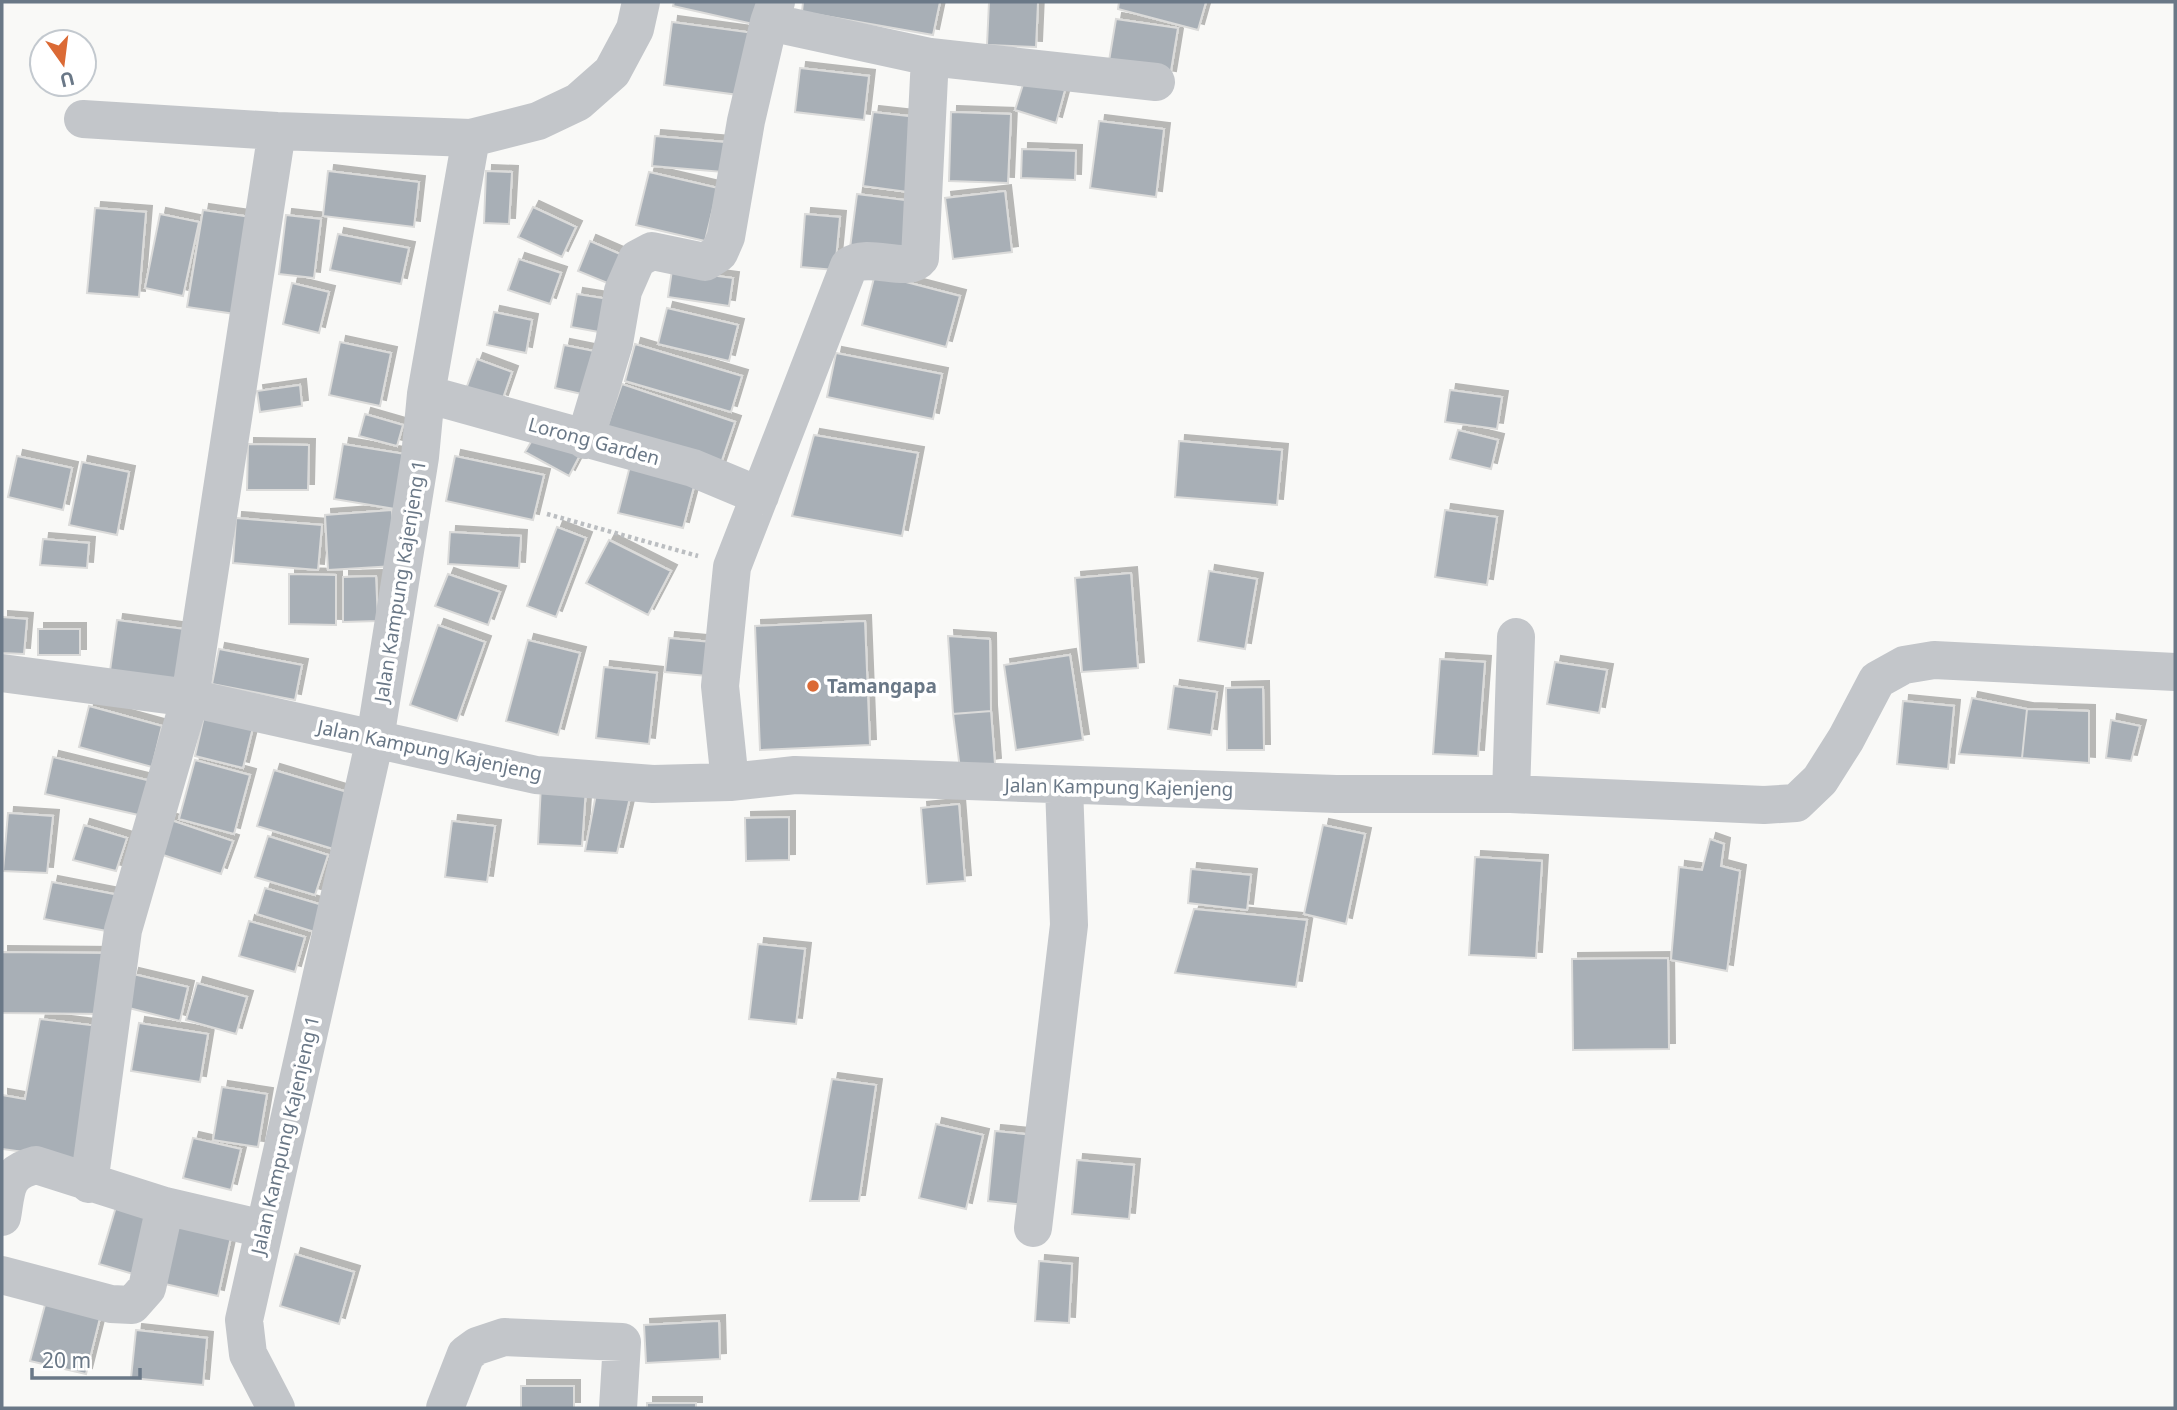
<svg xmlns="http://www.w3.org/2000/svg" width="2177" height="1410" viewBox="0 0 2177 1410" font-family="'Noto Sans',sans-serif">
<defs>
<filter id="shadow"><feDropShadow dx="6" dy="-6" stdDeviation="0" flood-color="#0004"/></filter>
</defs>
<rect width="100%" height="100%" fill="#f9f9f7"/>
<path fill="#a8afb6" stroke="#dbdbda" stroke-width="2" filter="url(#shadow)" d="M674,2h84l-5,22 -80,-18z
M803,2h137l-7,33 -131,-23z
M989,2h49l-2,45 -49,-2z
M1119,2h87l-8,28 -80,-21z
M1116,19l62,9 -8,49 -62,-10z
M672,22l82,11 -8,63 -82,-11z
M800,68l69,8 -5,44 -69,-8z
M1025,78l40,12 -9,33 -41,-13z
M873,112l53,6 -11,75 -52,-7z
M951,112l60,2 -3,69 -59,-2z
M1099,121l65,8 -8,68 -66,-9z
M655,136l70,6 -2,30 -71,-6z
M1022,149l54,2 -1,29 -54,-2z
M328,171l91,11 -5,45 -91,-11z
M486,171l26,1 -3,52 -25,-1z
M649,172l69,16 -13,53 -69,-16z
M1005,191l7,61 -59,7 -8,-61z
M857,194l64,8 -7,54 -64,-8z
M533,207l43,20 -14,30 -44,-20z
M95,208l51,4 -7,85 -52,-4z
M203,210l55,8 -16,97 -55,-8z
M160,214l39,8 -16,74 -38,-8z
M805,214l35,3 -5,53 -34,-3z
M286,215l35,4 -7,59 -35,-4z
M338,234l71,14 -8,36 -71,-14z
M590,241l44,19 -12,29 -44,-18z
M519,259l42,14 -11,31 -42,-14z
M672,270l61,8 -4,28 -61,-9z
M875,274l85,22 -14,51 -84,-22z
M292,283l37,9 -10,41 -36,-9z
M577,294l38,6 -5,34 -39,-7z
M667,308l71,17 -9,36 -71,-17z
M494,312l38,8 -6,33 -39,-8z
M340,342l51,11 -11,53 -51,-11z
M635,344l107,32 -11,36 -106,-31z
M564,345l40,8 -9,44 -40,-9z
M836,353l106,21 -9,45 -106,-22z
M477,359l35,13 -10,29 -36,-12z
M622,384l113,38 -16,47 -113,-39z
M300,385l2,21 -42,6 -3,-21z
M1450,390l52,7 -5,32 -52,-7z
M365,414l38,11 -6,21 -38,-10z
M1458,430l40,10 -7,29 -41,-10z
M537,432l43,23 -11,21 -44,-24z
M814,435l104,18 -16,83 -110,-20z
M1179,441l103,9 -5,55 -102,-8z
M248,444l61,1 -1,45h-61z
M343,444l62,10 -10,55 -61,-10z
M17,456l55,12 -9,42 -55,-13z
M455,456l89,19 -11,45 -87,-19z
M82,462l47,10 -12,63 -48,-10z
M631,462l65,17 -13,49 -65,-15z
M392,510l3,56 -67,4 -3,-55z
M1445,510l52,7 -10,68 -52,-8z
M236,518l86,7 -4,45 -85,-7z
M557,527l29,11 -30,79 -29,-11z
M450,532l71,4 -2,32 -71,-4z
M43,539l46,4 -2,25 -47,-3z
M609,540l62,31 -23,44 -62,-32z
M1209,571l48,8 -12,70 -47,-8z
M1131,573l7,95 -56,4 -7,-94z
M289,574l47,1v50l-47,-1z
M448,574l52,18 -12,33 -53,-19z
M376,576l2,45 -35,1v-45z
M2,617l25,2 -3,35 -22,-1z
M117,620l75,10 -8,59 -75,-11z
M865,621l5,124 -110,5 -5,-124z
M438,625l47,17 -28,79 -47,-16z
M38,629h42v26h-42z
M948,636l42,3 1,72 -38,3z
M669,638l53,5 -4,34 -53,-5z
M528,640l52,13 -22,82 -52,-14z
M219,649l83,16 -7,35 -83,-16z
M1070,655l13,85 -67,10 -12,-85z
M1440,659l45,3 -7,94 -45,-2z
M1555,662l52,8 -8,43 -52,-9z
M604,667l53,6 -8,71 -53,-6z
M1174,686l43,6 -6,43 -43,-6z
M1263,687l1,63h-37l-1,-62z
M1972,698l55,11 -5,49 -63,-4z
M1903,701l51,5 -6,63 -51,-5z
M207,703l49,12 -13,53 -48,-12z
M89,706l73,20 -10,41 -73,-20z
M2027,709l62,2v52l-67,-5z
M991,711l4,53 -35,5 -7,-55z
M2111,720l29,6 -9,35 -25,-3z
M53,757l98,24 -8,35 -98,-22z
M195,760l55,15 -16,59 -55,-15z
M274,770l83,25 -17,56 -83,-25z
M541,785l45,3 -4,58 -44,-2z
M597,789h35l-15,64 -32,-2z
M959,804l6,77 -38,3 -6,-76z
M8,813l45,3 -6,57 -44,-2z
M789,817v43l-43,1 -1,-43z
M171,820l62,21 -12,33 -61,-20z
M452,821l43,5 -8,56 -42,-5z
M84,825l43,13 -11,33 -43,-11z
M1323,825l42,9 -19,90 -42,-10z
M268,836l60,19 -13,40 -60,-18z
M1710,839l14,5 -3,22 19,5 -13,100 -56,-11 8,-93 23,3z
M1475,857l67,4 -6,97 -67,-3z
M1191,869l60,6 -4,35 -59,-7z
M52,882l72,14 -7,37 -73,-14z
M265,888l64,19 -8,27 -64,-20z
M1194,909l113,11 -11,67 -121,-14z
M249,921l56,16 -10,35 -56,-16z
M758,944l47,5 -9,75 -47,-5z
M2,952l107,1 -1,61 -106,-1z
M1668,958l1,91 -96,1 -1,-91z
M133,974l55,13 -8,34 -55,-14z
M197,983l50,14 -11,37 -50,-14z
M40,1019l59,7 -17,134 -80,-11v-54l23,4z
M139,1023l69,11 -8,48 -69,-11z
M832,1079l44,6 -17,116h-49z
M222,1087l45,7 -9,53 -45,-7z
M936,1124l47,11 -17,74 -47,-11z
M995,1131l39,4 -8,70 -38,-4z
M193,1138l48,11 -10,41 -48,-12z
M1077,1160l57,5 -5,54 -57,-5z
M118,1200l41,12 -19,64 -41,-12z
M180,1216l53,12 -15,68 -53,-12z
M295,1254l59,18 -15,52 -59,-18z
M1039,1261l33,3 -3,59 -34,-2z
M46,1301l55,13 -15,60 -56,-13z
M719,1321l1,38 -74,4 -2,-38z
M136,1330l71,8 -4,47 -72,-7z
M521,1386h53v22h-53z
M647,1403h49v5h-49z"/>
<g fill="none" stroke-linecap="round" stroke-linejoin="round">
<path stroke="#bbbec1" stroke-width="4.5" stroke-dasharray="3.5 3.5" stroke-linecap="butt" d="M547,514l151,42"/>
<path stroke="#c3c6ca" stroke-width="38" d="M776,2l-7,20 161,35 226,25
M83,119l194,12 194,7 67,-17 40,-19 34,-30 23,-43 6,-27
M426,394l267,74 67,28
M585,440l29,-97 9,-52 14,-32 15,-8 53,11 14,-9 7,-16 20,-116 23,-99
M2,673l188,25 346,77 117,9 77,-2 65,-7 541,19h175l253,11 32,-2 24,-23 26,-41 31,-59 27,-15 30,-5 241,12
M730,782l-10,-96 12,-119 117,-301c20,-14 59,8 71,-8l10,-201
M1511,794l5,-157
M89,1184l34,-254 67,-232 87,-567
M2,1217c5,-28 2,-44 34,-52l129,41 98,23
M1033,1228l36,-303 -5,-139
M2,1275l109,29 21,1 15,-17 18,-82
M276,1408l-28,-54 -4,-34 131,-581 45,-282 6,-63 45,-256
M445,1408l21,-54 11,-8 27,-9 118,5 -4,66"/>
</g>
<circle fill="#db6a35" stroke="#fff" stroke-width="2.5" cx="813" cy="686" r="7"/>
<g text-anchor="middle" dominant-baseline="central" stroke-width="7" stroke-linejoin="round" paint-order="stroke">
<g font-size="19" fill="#6a7887" stroke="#fff">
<text transform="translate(594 441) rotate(15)">Lorong Garden</text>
<text transform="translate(400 581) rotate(-81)">Jalan Kampung Kajenjeng 1</text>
<text transform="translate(430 750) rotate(12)">Jalan Kampung Kajenjeng</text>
<text transform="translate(1119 787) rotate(1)">Jalan Kampung Kajenjeng</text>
<text transform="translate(285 1135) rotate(-77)">Jalan Kampung Kajenjeng 1</text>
</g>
<g font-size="19" font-weight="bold" fill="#6a7887" stroke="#fff" text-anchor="start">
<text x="827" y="686">Tamangapa</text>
</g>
</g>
<rect width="2177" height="1410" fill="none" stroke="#6a7887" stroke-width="7"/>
<g transform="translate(63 63) rotate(166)"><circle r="33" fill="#ffffff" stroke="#c3c9cf" stroke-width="2"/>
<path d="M0-5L12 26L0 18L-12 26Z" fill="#db6a35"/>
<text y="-10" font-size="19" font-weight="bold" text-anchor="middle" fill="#6a7887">U</text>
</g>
<path d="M32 1368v10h108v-10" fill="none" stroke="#6a7887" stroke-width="3.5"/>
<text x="42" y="1368" font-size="21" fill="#6a7887" stroke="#ffffff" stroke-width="5" paint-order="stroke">20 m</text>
</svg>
